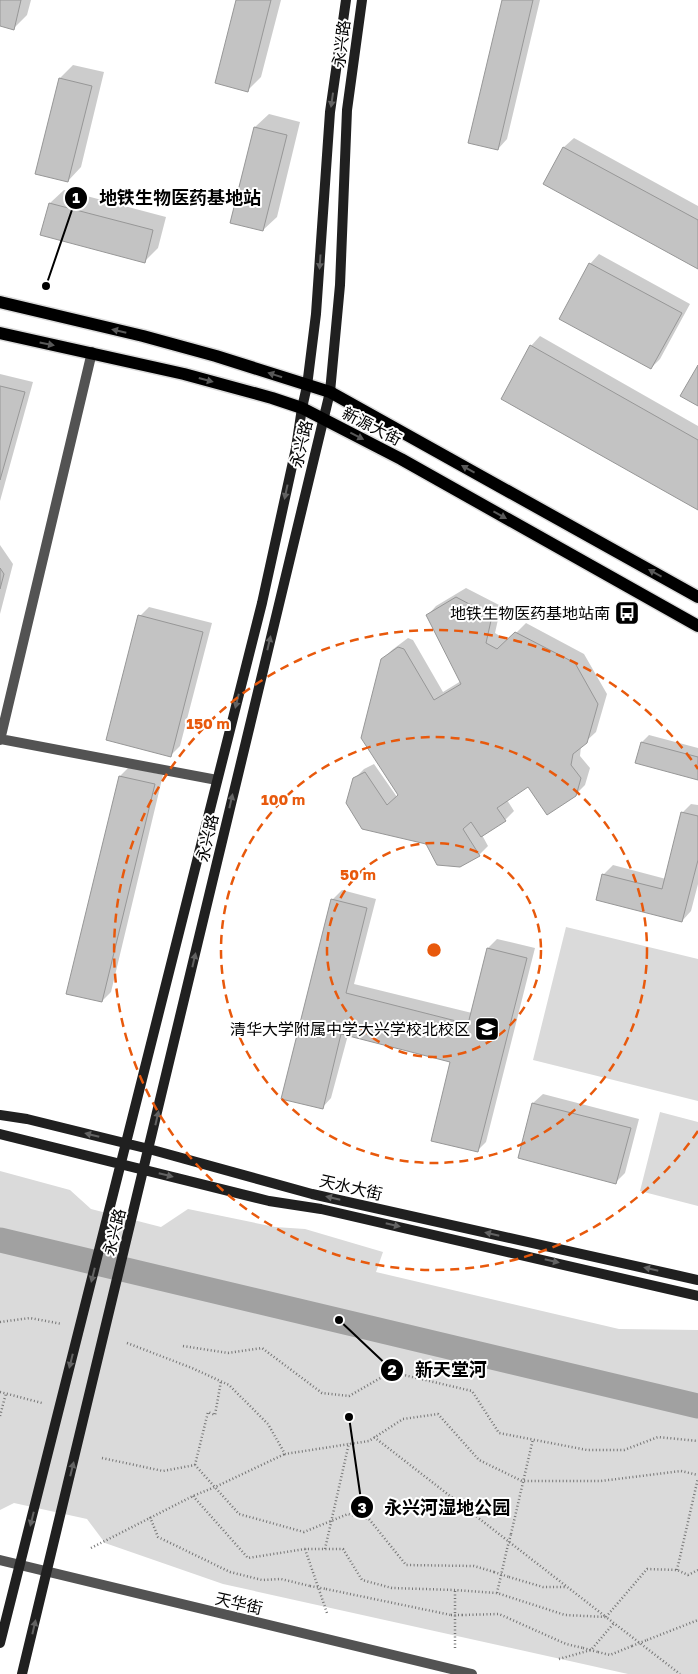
<svg xmlns="http://www.w3.org/2000/svg" width="698" height="1674" viewBox="0 0 698 1674" font-family="'Golos Text','Noto Sans SC',sans-serif">
<rect width="100%" height="100%" fill="#fff"/>
<path fill="#dadada" d="M566,927l132,32v142l-165,-41z
M660,1112l38,10v84l-58,-15z
M0,1171l70,19 21,19 70,18 27,-18 87,18 30,2 78,23 -7,20 243,57 79,1v344h-70l-405,-90 -118,-41 -18,-24 -73,-16 -14,7z"/>
<path fill="#0003" d="M0,0h31l-4,15 -14,14 -13,-4z
M237,0h44l-20,77 -13,13z
M503,0h37l-33,139 -9,10z
M73,65l31,7 -23,95 -13,14 -8,-103z
M269,114l31,8 -23,95 -14,13 -8,-103z
M574,138l124,68v62l-153,-85 19,-36z
M64,190l102,27 -8,31 -14,14 -94,-59z
M599,254l91,50 -30,55 -9,9 -61,-104z
M540,336l158,90v83l-196,-111 29,-52z
M0,374l33,8 -33,119z
M0,545l13,19 -13,50z
M466,588l35,18 -6,27 13,8 18,-18 58,31 23,40 -11,38 -15,14 -1,10 10,12 -5,17 -10,10 -46,-10 -22,15 7,11 -9,9 -23,15 6,11 -9,9 -52,-12 -73,-64 10,-10 10,-5 23,33 3,-3 -18,-134 10,-10 16,-12 5,2 30,52 18,-11 -34,-65 9,-10z
M149,607l63,16 -32,123 -9,9 -31,-139z
M649,735l49,13v31l-61,-17 5,-20z
M129,767l34,8 -52,217 -9,9 -35,-8 53,-217z
M691,804l7,1v79l-7,27 -9,10 -79,-46 10,-10 53,14 16,-66z
M342,890l34,9 -22,85 118,29 16,-65 9,-9 38,9 -49,194 -9,9 -25,-90 -104,-26 -17,63 -9,10 11,-209z
M543,1094l96,25 -14,54 -9,9 -83,-79z"/>
<g fill="none" stroke-linecap="round" stroke-linejoin="round">
<path stroke="#a1a1a1" stroke-width="25" d="M0,1240l698,166"/>
</g>
<path fill="#c3c3c3" stroke="#979797" d="M0,0h21l-7,30 -14,-4z
M236,0h35l-23,92 -33,-9z
M502,0h31l-35,150 -30,-7z
M59,78l33,8 -24,96 -33,-8z
M254,127l33,8 -24,96 -33,-8z
M563,147l135,73v49l-155,-85z
M49,203l104,27 -8,33 -105,-28z
M589,263l93,50 -31,56 -92,-50z
M530,345l168,95v70l-197,-111z
M698,365v41l-18,-10z
M0,386l25,6 -25,88z
M0,568l4,6 -4,15z
M456,597l36,19 -6,27 11,6 18,-17 60,31 23,41 -11,39 -14,11 -2,11 10,13 -5,18 -29,19 -19,-28 -31,21 9,13 -25,16 -10,-15 -8,7 17,27 -20,11 -23,-2 -11,-21 -64,-15 -16,-26 7,-25 12,-6 22,33 11,-10 -37,-57 20,-79 17,-12 6,2 30,51 27,-16 -35,-69z
M138,615l65,17 -32,125 -65,-17z
M641,742l57,15v23l-63,-17z
M119,776l36,8 -53,218 -36,-8z
M681,812l17,4v44l-16,62 -86,-22 6,-26 60,15z
M331,899l36,9 -21,85 122,31 19,-76 40,10 -49,194 -47,-11 19,-79 -109,-28 -18,75 -42,-10z
M532,1103l99,25 -15,56 -98,-26z"/>
<g fill="none" stroke-linecap="round" stroke-linejoin="round">
<defs>
<path id="primary" d="M0,302l143,34 73,20 114,36 368,205
M0,333l184,41 88,24 30,10 99,51 297,167"/>
</defs>
<use href="#primary" stroke="#dbdbdb" stroke-width="15"/>
<path stroke="#757575" stroke-width="2.5" stroke-dasharray="1 2.5" stroke-linecap="butt" d="M0,1322l30,-4 32,6
M127,1343l65,25 37,17 39,39 17,30 84,-13 34,-22 35,-5 41,46 43,21h79l80,-10 17,4
M183,1346l45,7 34,-5 60,45 27,3 42,-24 81,19 27,42 88,17h37l34,-13 40,4
M0,1392l42,11
M0,1416l6,-23
M374,1437l232,180
M102,1458l61,13 32,-6 44,49 65,18 44,-18 21,5 37,46 68,1 20,6
M195,1465l13,-53 7,3 6,-34
M193,1496l55,62 57,-9h38l19,31 30,8 63,2 42,3 68,22 41,2 74,57
M150,1517l8,20 72,35 32,8 19,-1 29,7
M511,1534l22,-95
M91,1548l102,-52 22,-9 70,-33
M305,1549l22,64
M325,1549l24,-106
M677,1570l21,-92
M509,1577l34,10h23
M326,1589l125,26
M497,1593l10,-44
M462,1615l37,-1 67,30 17,4
M606,1617l41,-48 30,1 11,5 10,-5
M647,1640l51,-20
M455,1648v-58
M598,1652l12,3 22,-9
M559,1659l32,-9 23,-27"/>
<path stroke="#535353" stroke-width="10" d="M0,739l217,41
M0,740l92,-388"/>
<path stroke="#535353" stroke-width="10" d="M0,1560l472,114"/>
<path stroke="#202020" stroke-width="10" d="M0,1115l27,4 122,30 163,45 386,86
M0,1134l269,67 52,8 377,87
M0,1643l262,-1040 34,-155 6,-40 5,-22 9,-72 14,-202 16,-112
M22,1674l308,-1282 10,-107 7,-175 15,-110"/>
<use href="#primary" stroke="#000" stroke-width="12"/>
<path stroke="#757575" stroke-width="2.5" stroke-dasharray="1 2.5" stroke-linecap="butt" d="M507,1549l4,-15
M494,1572l15,5
M310,1586l16,3
M451,1615h11
M632,1646l15,-6
M583,1648l15,4"/>
</g>
<defs><path id="oneway-solid" d="M-6-.8H1V-3.2L6.5 0L1 3.2V.8H-6Z" transform="scale(1.25)"/></defs>
<g fill="#636363">
<use href="#oneway-solid" transform="translate(332 100) rotate(98)"/>
<use href="#oneway-solid" transform="translate(320 262) rotate(94)"/>
<use href="#oneway-solid" transform="translate(286 492) rotate(102)"/>
<use href="#oneway-solid" transform="translate(269 643) rotate(-77)"/>
<use href="#oneway-solid" transform="translate(237 701) rotate(104)"/>
<use href="#oneway-solid" transform="translate(231 801) rotate(-77)"/>
<use href="#oneway-solid" transform="translate(194 960) rotate(-77)"/>
<use href="#oneway-solid" transform="translate(157 1118) rotate(-77)"/>
<use href="#oneway-solid" transform="translate(92 1135) rotate(-166)"/>
<use href="#oneway-solid" transform="translate(166 1175) rotate(14)"/>
<use href="#oneway-solid" transform="translate(333 1198) rotate(-167)"/>
<use href="#oneway-solid" transform="translate(393 1225) rotate(13)"/>
<use href="#oneway-solid" transform="translate(492 1234) rotate(-167)"/>
<use href="#oneway-solid" transform="translate(552 1261) rotate(13)"/>
<use href="#oneway-solid" transform="translate(651 1269) rotate(-167)"/>
<use href="#oneway-solid" transform="translate(93 1275) rotate(104)"/>
<use href="#oneway-solid" transform="translate(71 1361) rotate(104)"/>
<use href="#oneway-solid" transform="translate(72 1469) rotate(-76)"/>
<use href="#oneway-solid" transform="translate(32 1519) rotate(104)"/>
<use href="#oneway-solid" transform="translate(34 1627) rotate(-77)"/>
</g>
<g fill="#595959">
<use href="#oneway-solid" transform="translate(119 331) rotate(-167)"/>
<use href="#oneway-solid" transform="translate(47 344) rotate(11)"/>
<use href="#oneway-solid" transform="translate(275 375) rotate(-162)"/>
<use href="#oneway-solid" transform="translate(206 380) rotate(15)"/>
<use href="#oneway-solid" transform="translate(357 436) rotate(27)"/>
<use href="#oneway-solid" transform="translate(468 469) rotate(-151)"/>
<use href="#oneway-solid" transform="translate(500 515) rotate(29)"/>
<use href="#oneway-solid" transform="translate(655 573) rotate(-151)"/>
</g>
<g fill="none" stroke="#e8590c" stroke-width="2.5" stroke-dasharray="9 6">
<circle cx="434" cy="950" r="107"/>
<circle cx="434" cy="950" r="213"/>
<path d="M698 1131A320 320 0 1 1 698 769"/>
</g>
<defs>
<symbol id="bus-square" viewBox="-11 -11 22 22"><rect x="-9" y="-9" width="18" height="18" rx="4" fill="#000" stroke="#fff"/><path d="M-5-6H5V4H4V6H2V4H-2V6H-4V4H-5ZM-3.5-4V0h7V-4ZM-3.5 1.2v1.5H-2V1.2ZM2 1.2v1.5H3.5V1.2Z" fill="#fff"/></symbol>
<symbol id="school-square" viewBox="-11 -11 22 22"><rect x="-9" y="-9" width="18" height="18" rx="4" fill="#000" stroke="#fff"/><path d="M0-5L7-2L0 1L-7-2ZM-4 1L0 2.5L4 1V4Q0 6-4 4Z" fill="#fff"/></symbol>
</defs>
<g fill-rule="evenodd">
<use href="#bus-square" x="613" y="599" width="28" height="28"/>
<use href="#school-square" x="473" y="1015" width="28" height="28"/>
</g>
<g text-anchor="middle" dominant-baseline="central" stroke-width="4" stroke-linejoin="round" paint-order="stroke">
<g font-size="16" fill="#000" stroke="#fff">
<text transform="translate(341 44) rotate(-83)">永兴路</text>
<text transform="translate(372 426) rotate(27)">新源大街</text>
<text transform="translate(301 444) rotate(-77)">永兴路</text>
<text transform="translate(207 838) rotate(-77)">永兴路</text>
<text transform="translate(351 1187) rotate(13)">天水大街</text>
<text transform="translate(114 1232) rotate(-76)">永兴路</text>
<text transform="translate(239 1603) rotate(13)">天华街</text>
</g>
<g font-size="16" fill="#000" stroke="#fff" text-anchor="end">
<text x="610" y="613">地铁生物医药基地站南</text>
<text x="470" y="1029">清华大学附属中学大兴学校北校区</text>
</g>
</g>
<circle cx="434" cy="950" r="8" fill="#e8590c" stroke="#fff" stroke-width="2.5"/>
<g font-size="15" text-anchor="middle" font-weight="bold" fill="#e8590c" stroke="#fff" stroke-width="4" stroke-linejoin="round" paint-order="stroke">
<text x="208" y="729">150 m</text>
<text x="283" y="805">100 m</text>
<text x="358" y="880">50 m</text>
</g>
<path fill="none" stroke="#000" stroke-width="2" d="M46 286L76 198M339 1320L392 1370M349 1417L362 1507"/>
<g fill="#000" stroke="#fff" stroke-width="2">
<circle cx="46" cy="286" r="5"/>
<circle cx="339" cy="1320" r="5"/>
<circle cx="349" cy="1417" r="5"/>
<circle cx="76" cy="198" r="12"/>
<circle cx="392" cy="1370" r="12"/>
<circle cx="362" cy="1507" r="12"/>
</g>
<g font-size="15" text-anchor="middle" font-weight="bold" fill="#fff">
<text x="76" y="203">1</text>
<text x="392" y="1375">2</text>
<text x="362" y="1513">3</text>
</g>
<g font-size="18" text-anchor="middle" font-weight="bold" fill="#000" stroke="#fff" stroke-width="4" stroke-linejoin="round" paint-order="stroke">
<text x="180" y="204">地铁生物医药基地站</text>
<text x="451" y="1376">新天堂河</text>
<text x="447" y="1514">永兴河湿地公园</text>
</g>
</svg>
